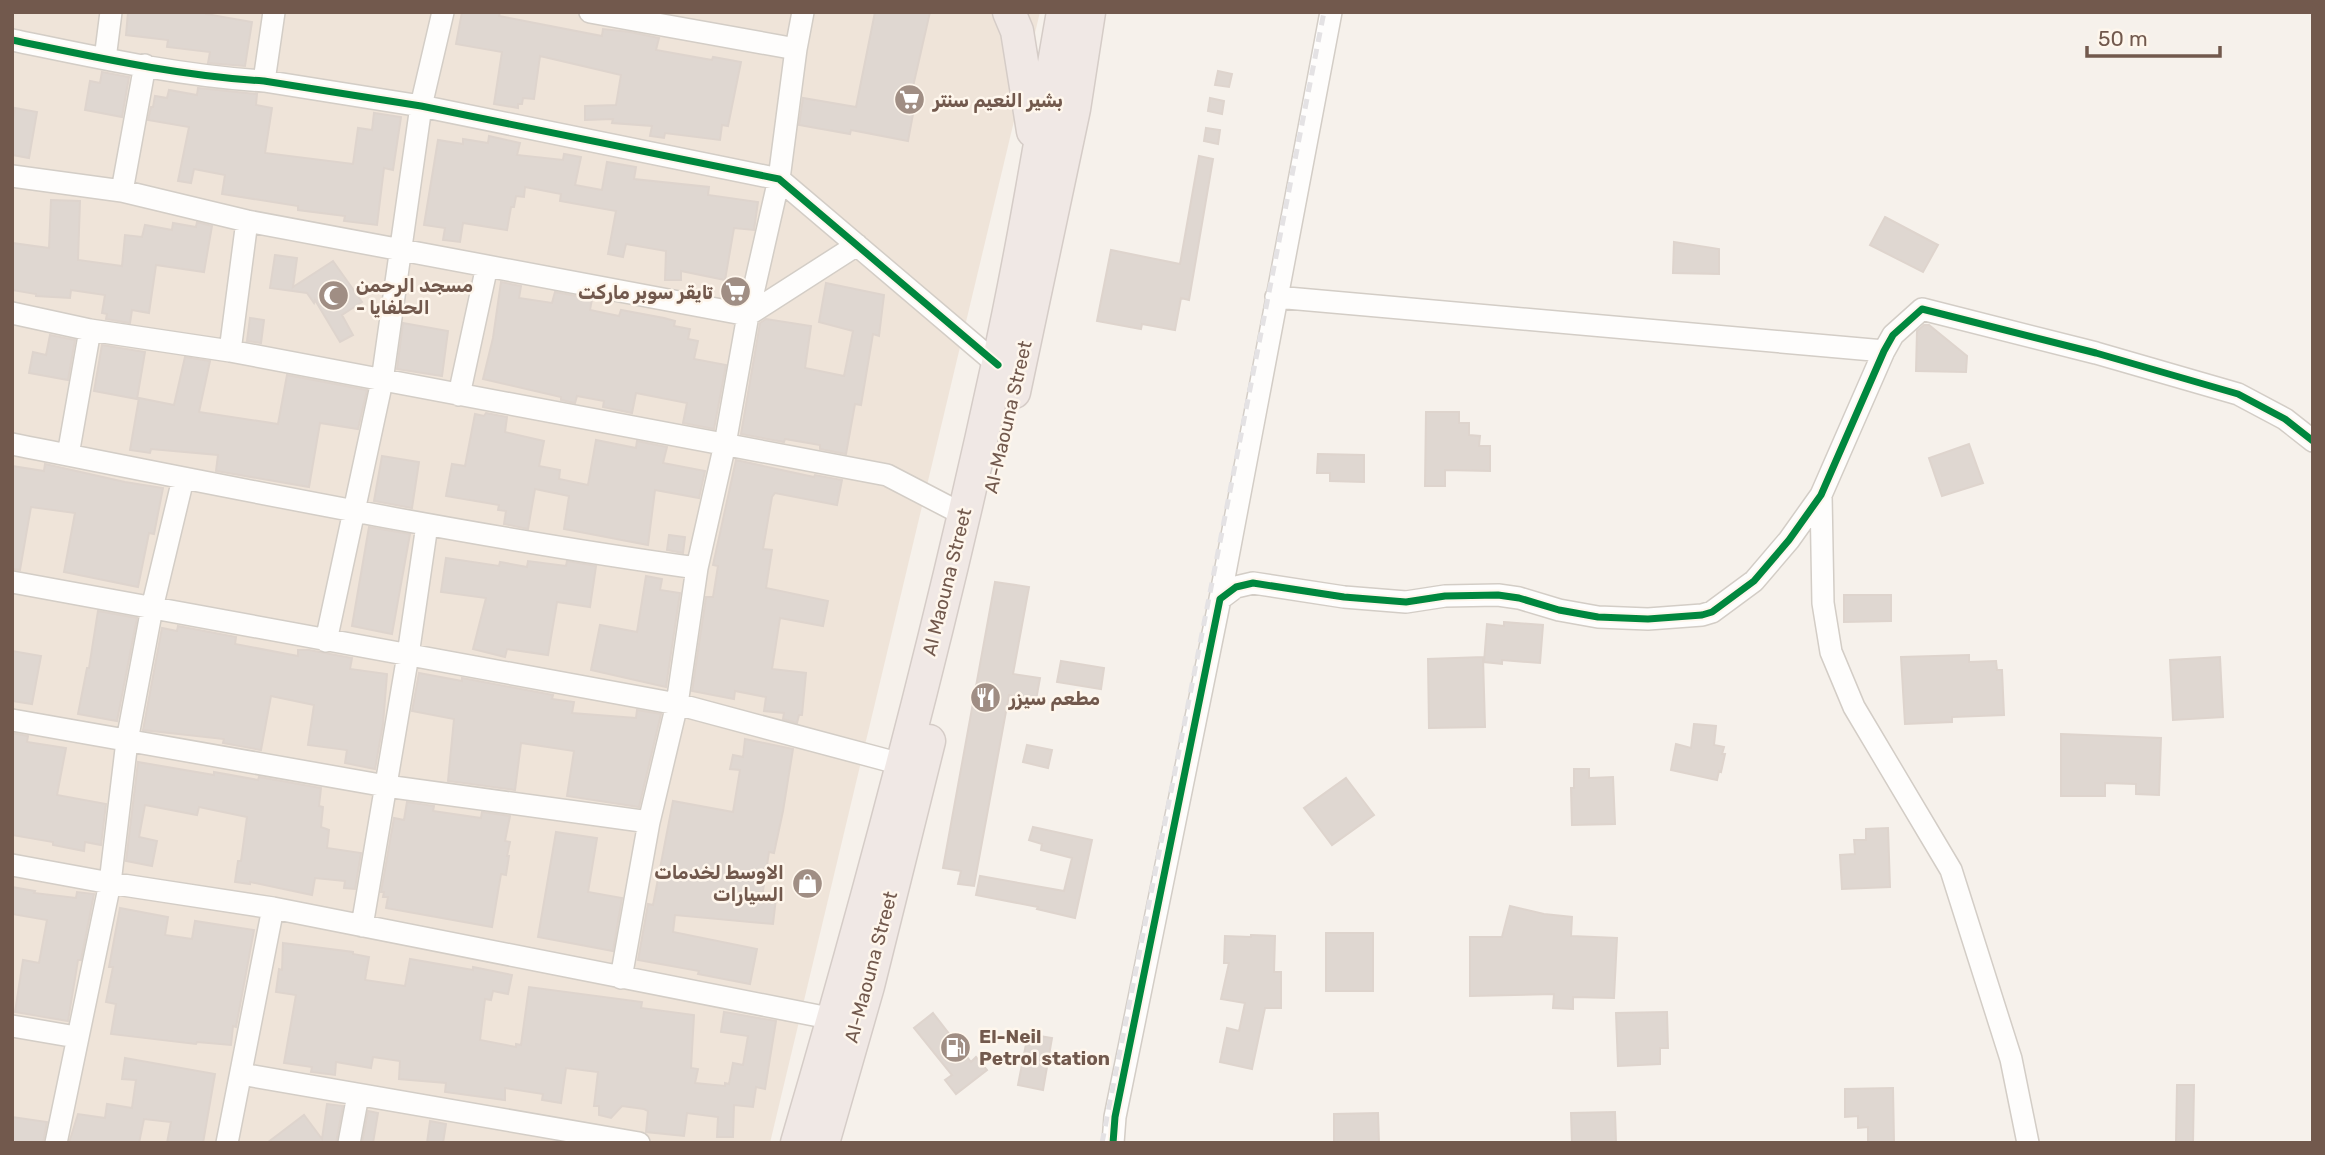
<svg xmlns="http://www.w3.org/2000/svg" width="2325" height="1155" viewBox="0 0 2325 1155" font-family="Rubik,'Noto Naskh Arabic',sans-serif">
<rect width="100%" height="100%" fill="#f6f1eb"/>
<path fill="#efe4d9" d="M12,12h1028l-270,1131h-758z"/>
<path fill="#dfd7d1" stroke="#ded4cd" stroke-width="2" d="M128,12h78v2l46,8 -7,44 -37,-3 2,-11 -43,-5 1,-7 -42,-5z
M462,12h38l-1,4 103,20 1,-7 27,3 29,6 -3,12 56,10 1,-3 28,5 -13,64 -6,-1 -2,15 -55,-7 -1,5 -14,-2 2,-10 -40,-3 1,-4 -28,1v-14l31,-1 5,-30 -81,-19 -6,43 -11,-1 -1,6h-4v4l-24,-4 8,-52 -46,-8z
M875,12h55l-23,101 6,1 -5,27 -57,-11 -1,4 -51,-9 4,-27 53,9z
M1218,71l14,3 -3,13 -14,-2z
M102,72l27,5 -7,40 -37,-7 5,-29 10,2z
M198,88l59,6 -1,11 16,3 -7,45 88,11 5,-36 14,2 2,-17 27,4 -8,53 -9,-2 -7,57 -33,-4 1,-5 -47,-6v-4l-76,-12 3,-19 -31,-6 -3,14 -13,-2 11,-54 -41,-7 3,-13h2l2,-11 12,2 2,-8 28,5z
M1210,98l14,3 -2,13 -14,-3z
M15,108l22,4 -8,46 -17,-3v-30z
M1206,128l14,2 -2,14 -14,-3z
M489,136l31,7 -3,12 46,5 1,-6 17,3 -6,28 27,5 5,-28 29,5 -2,12 75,8 -1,8 50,7 -4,28 -20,-2 -9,52 -44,-9v9h-16l1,-29 -40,-7 -3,13 -15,-3 8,-43 -56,-10 1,-7 -36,-7 -1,10 -8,-1 -2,11h-3l-4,23 -44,-7 -3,19 -17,-2 2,-12 -21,-3 14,-85 25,4v-5l25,4z
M1199,156l14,3 -24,141 -8,-2 -6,32 -33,-6 -1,5 -44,-8 14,-71 69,14z
M51,200l29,1 -2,59 44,6 3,-31 17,2 3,-12 27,5 1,-7 23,4 1,-5 15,4 -8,46 -48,-7 -7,48 -17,-3 -2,13 -24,-4 1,-5 -5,-1 3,-18 -34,-5 -1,8 -34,-2v-2l-24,-4v-47l37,5z
M1885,217l53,28 -15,27 -53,-27z
M1674,242l45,7v25l-46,-1z
M275,255l22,3 -4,29 40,-26 29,41 -20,13 11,20 -13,7 -25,-42 -1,3 -7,-10 -37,-5z
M501,282l20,4 -2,12 33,5 3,-11 37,7 -2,11 29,6 2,-6 43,8 11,3 -1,5 16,3 -2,10 10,2 -4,18 32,6 -12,64 -31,-6 4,-20 -51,-10 -4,20 -29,-6 1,-6 -27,-5 -2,7 -14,-3v-3l-78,-18 10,-41z
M826,283l58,12 -5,41 -6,-2 -12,71 -6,-1 -9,50 -26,-5v-4l-35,-6 -1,3 -43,-8 19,-111 6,-4 45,7 -6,42 39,8 9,-45 -34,-9z
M250,318l14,2 -3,23 -14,-2z
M403,323l45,8 -6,45 -45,-7z
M1924,325h5l38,31 -1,16 -50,-1 1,-40z
M50,335l25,5 -7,40 -39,-7 4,-21 13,3z
M102,345l43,7 -8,47 -43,-8z
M185,357l25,4 -11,51 79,12 9,-49 80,15 -9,39 -38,-6 -11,64 -93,-16 2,-16 -67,-6 -1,4 -20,-3 9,-52 35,7z
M1426,412h33v11h10v12l11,1 -1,10h11v25l-45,-1v16h-20z
M486,413l21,4 -2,15 39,9 -5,25 21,4 -1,9 29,6 8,-45 40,8 1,-7 30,6 -4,16 42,8 -6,27 -44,-8 -7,55 -84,-16 5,-33 -34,-7 -7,40 -24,-5 2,-13 -8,-1 1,-5 -53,-9 6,-32 13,2 10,-52 9,2z
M1969,444l14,39 -41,13 -13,-38z
M1318,454l46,1v27l-34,-1v-8h-13z
M382,456l37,6 -7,46 -38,-7z
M736,460l78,17 1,-2 27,5 -5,25 -62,-12 -3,4 -9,52 9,1 -6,38 62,13 -5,25 -43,-8 -8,51 34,4 -4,42h-3l-2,8 -14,-4 1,-6 -20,-2 2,-14 -31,-6 -1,8 -42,-8 14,-94h7l5,-31 -5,-1z
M45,464l80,18 38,6 -9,46 -5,-1 -11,54 -74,-15 11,-59 -44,-6 -11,63 -8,-1v-103l32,5z
M369,527l41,7 -18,100 -40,-8z
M669,535l16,2 -2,16 -16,-3z
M446,558l53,8 1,-4 27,5 1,-6 38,5 1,-5 29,5 -6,41 -33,-5 -9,53 -41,-6 -2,8 -32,-8 13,-51 -45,-6z
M646,576l16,3 -2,11 20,3 -14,94 -75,-17 9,-45 37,7z
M995,582l34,5 -16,87 27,4 -4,22 -27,-5 -35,191 -16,-2 3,-13 -18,-3z
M1844,595h47v26l-47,1z
M98,611l39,7 -20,103 -39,-7 9,-46h2z
M1504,622l39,3 -3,38 -38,-3v4l-18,-2 3,-38 17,2z
M178,626l58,11 -1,7 63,12v-6h11l43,8 -2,11 37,5 -4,50 -8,45 -30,-6 2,-13 -39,-5 6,-40 -43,-9 -10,54 -38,-7 1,-4 -81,-9 19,-102 15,3z
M12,651l29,5 -9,48 -20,-3z
M1969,655v7l27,-1 1,9h5l2,45 -52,2v5l-47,2 -4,-67z
M1483,657l2,70 -56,1 -1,-69z
M2220,657l3,60 -50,3 -3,-60z
M1061,661l43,7 -3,21 -44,-7z
M419,673l43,8v-3l91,17 -1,4 22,3 -2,11 64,5 1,-8 24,4 -22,93 -72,-11 7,-45 -53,-8 -6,47 -67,-9 6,-62 -42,-8z
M1694,724l22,2 -2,19 10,2 -2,7h3l-4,18 -2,-1 -2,9 -46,-10 5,-26 15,4z
M12,733l16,3 -1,6 39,6 -9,47 49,9 -5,41 -16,-3 -1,9 -31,-6v-3l-41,-7z
M2061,734l100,4 -2,57 -23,-1v-10l-31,-1v13h-44z
M745,739l48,10 -10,62 -9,42 -5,-1 -7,45 14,1 -3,26 -98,-9 -2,17 84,17 -7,35 -52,-10 1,-3 -61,-11 10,-56 5,1 20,-104 60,11 7,-42 -10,-1 3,-14 10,2z
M1027,745l25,5 -4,18 -25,-6z
M138,762l76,13v-3l44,8 1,-3 62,11 -2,18 4,1 -2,20 8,3 -2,18 34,5 -6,36 -11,-1 1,-7 -30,-3 -3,17 -62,-13v2l-15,-2 3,-21h3l6,-44 -48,-10 -2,8 -52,-10 -6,32 18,4 -5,25 -26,-5z
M1574,769h15v9l24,-1 2,47 -43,1 -1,-37h3z
M1346,778l28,37 -42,30 -28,-37z
M407,802l27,4 -1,5 48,7 1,-6 28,4 -5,25 5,1 -3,14h2l-3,19 -5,-1 -9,53 -106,-19 2,-11h-5l1,-5h-3l13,-74 10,2z
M1033,827l59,13 -17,78 -38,-9 1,-2 -62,-12 4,-19 84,15 8,-33 -31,-8 1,-6 -13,-4z
M1888,828l2,59 -48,2 -2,-34 15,-1 -1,-14h12v-11z
M556,832l41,6 -9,54 34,6 -9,53 -75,-14z
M12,887l23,4 -1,2 42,5 1,-6 17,2 -13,66h-3l-10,61 -53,-9 8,-52 16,3 8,-43 -35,-6z
M1510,906l34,8 28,3 -1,19 46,2 -3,60 -41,-1v12l-20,-1 1,-14 -84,2v-59h32z
M120,908l48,9 -3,18 27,4 3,-18 59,9 -18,97 -3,-1 -2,19 -34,-3 -1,2 -85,-10 5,-30 -10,-2 7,-35h-4z
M1326,933h47v58h-47z
M1251,935l24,1 -1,36h7v36h-16l-13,61 -32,-7 7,-34 12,3 6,-28 -24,-4 8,-36h-5l1,-27 26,1z
M283,943l70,9v2l16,3 -4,23 40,6 5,-27 63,11v-3l39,8 -4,19 -15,-3 -2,9 -6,-1 -5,41 36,7v-3l5,1 8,-58 113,15 -1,6 53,7 -3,53 7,1 -3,14 30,3v-3l4,1 4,-21 10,2 5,-29 -27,-4 3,-20 52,9 -11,68 -9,-2 -3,20 -19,-2 -1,32h-16l1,-20 -31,-4 -3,23 -38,-4 2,-21 -4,-2 -22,-3 -11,12 -12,-3v-9h-5l4,-34 -32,-4 -5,35 -19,-3 1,-6 -38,-6v12l-60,-8 1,-9 -47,-4 1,-18 -27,-4 -2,11 -35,-6 -1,13 -24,-3 1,-5 -28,-4 12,-68 -20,-3 3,-23 3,1z
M1667,1012l1,36h-8v16l-42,2 -2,-53z
M933,1013l38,49 5,-5 11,13 -31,24 -11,-14 7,-5 -38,-47z
M1028,1034l24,4 -9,52 -25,-5z
M125,1058l90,16 -12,69h-36l4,-21 -27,-3 -5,24h-70l9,-29 27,4 2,-14 25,4 4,-28 -14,-1z
M2177,1085h17l-1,58h-17z
M1893,1088l1,54 -26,1v-16l-10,1v-12l-13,1v-28z
M327,1104l16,2 -7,37h-69l37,-28 18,24z
M368,1111l10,2 -5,30h-11z
M1615,1112l1,31h-44l-1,-30z
M1378,1113l1,30h-45v-29z
M12,1117l35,5 -4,21h-31z
M430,1121l16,3 -3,19h-16z"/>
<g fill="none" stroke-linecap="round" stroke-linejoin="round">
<defs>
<path id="minor" d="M590,12l206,37
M12,40c83,17 167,36 252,41l157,25 358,73 219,186
M105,59l6,-47
M264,81l10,-69
M12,176l110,15 125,30 501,94 109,-70
M122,191l23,-126
M1276,297l608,54
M12,313l78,17 140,21 657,124 77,40
M230,351l17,-130
M459,395l28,-129
M12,444c228,45 455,92 685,124
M68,455l22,-125
M1821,495l2,108 8,49 23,55 97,163 60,189 17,84
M12,582l665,122 224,60
M1220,599l111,-587
M326,641l56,-260 39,-275 22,-94
M12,720l374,66 263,36
M12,865l98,18 163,25 561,111
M362,926l46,-271 19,-130
M621,978l28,-156 28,-118 20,-136 28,-124 23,-129 31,-136 17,-130 7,-37
M12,1026l64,11
M241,1074l398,69
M56,1143l54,-260 17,-142 25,-133 31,-129
M227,1143l46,-235
M349,1143l9,-48
M1113,1143l2,-26 105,-518 16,-12 17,-4 91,14 62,5 39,-6 53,-1 21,3 40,12 39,7 50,2 54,-4 10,-3 42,-31 35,-41 32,-45 63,-144 9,-16 29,-26 174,44 142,41 47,25 28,22"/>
<path id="highway" d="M1009,12l8,19 16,100
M1014,392l60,-283 15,-97
M797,1143c75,-255 144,-516 200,-775 26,-118 45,-237 66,-356
M823,1143l45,-157 61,-245"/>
</defs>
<use href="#minor" stroke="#d3cdc6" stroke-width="24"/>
<use href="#highway" stroke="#d5ccc7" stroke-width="35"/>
<use href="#minor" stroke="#fefdfc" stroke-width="21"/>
<use href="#highway" stroke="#f0e8e5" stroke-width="32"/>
<path stroke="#e4e2e4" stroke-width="5" stroke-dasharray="10 7" stroke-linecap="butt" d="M1102,1143l222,-1131"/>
<defs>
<path id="cycleway" d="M12,40c83,17 167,36 252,41l157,25 358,73 219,186
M1113,1143l2,-26 105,-518 16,-12 17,-4 91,14 62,5 39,-6 53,-1 21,3 40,12 39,7 50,2 54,-4 10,-3 42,-31 35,-41 32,-45 63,-144 9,-16 29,-26 174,44 142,41 47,25 28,22"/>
</defs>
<use href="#cycleway" stroke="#fef6ec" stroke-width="11"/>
<use href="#cycleway" stroke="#00873e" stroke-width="7"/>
</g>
<defs>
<symbol id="supermarket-disc" viewBox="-11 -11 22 22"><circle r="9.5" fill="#a08e84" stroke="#fef6ec"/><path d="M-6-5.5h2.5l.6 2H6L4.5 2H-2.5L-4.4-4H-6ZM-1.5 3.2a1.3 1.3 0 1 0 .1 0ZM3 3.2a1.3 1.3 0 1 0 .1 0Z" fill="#fff"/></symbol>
<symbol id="mosque-disc" viewBox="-11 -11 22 22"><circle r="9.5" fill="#a08e84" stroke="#fef6ec"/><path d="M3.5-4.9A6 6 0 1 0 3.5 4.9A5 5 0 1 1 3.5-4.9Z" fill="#fff"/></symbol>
<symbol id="restaurant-disc" viewBox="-11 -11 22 22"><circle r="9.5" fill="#a08e84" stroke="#fef6ec"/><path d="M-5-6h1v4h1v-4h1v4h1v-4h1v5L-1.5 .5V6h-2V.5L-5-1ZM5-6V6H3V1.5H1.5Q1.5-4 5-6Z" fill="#fff"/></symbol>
<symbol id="shop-disc" viewBox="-11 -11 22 22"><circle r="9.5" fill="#a08e84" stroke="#fef6ec"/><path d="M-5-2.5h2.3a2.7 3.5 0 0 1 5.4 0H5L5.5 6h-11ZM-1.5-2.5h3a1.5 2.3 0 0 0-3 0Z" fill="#fff"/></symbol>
<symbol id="fuel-disc" viewBox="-11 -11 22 22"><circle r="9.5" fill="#a08e84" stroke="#fef6ec"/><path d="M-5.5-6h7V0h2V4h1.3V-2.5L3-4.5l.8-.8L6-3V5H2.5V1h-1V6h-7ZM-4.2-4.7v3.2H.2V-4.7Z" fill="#fff"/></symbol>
</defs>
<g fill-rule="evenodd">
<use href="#supermarket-disc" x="892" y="82" width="35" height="35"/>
<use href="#supermarket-disc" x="718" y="274" width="35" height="35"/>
<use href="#mosque-disc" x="316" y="278" width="35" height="35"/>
<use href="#restaurant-disc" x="968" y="680" width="35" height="35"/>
<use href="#shop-disc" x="790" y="866" width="35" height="35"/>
<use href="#fuel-disc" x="938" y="1030" width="35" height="35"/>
</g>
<g text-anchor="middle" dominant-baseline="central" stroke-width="5" stroke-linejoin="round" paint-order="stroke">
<g font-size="19" font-weight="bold" fill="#72594d" stroke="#fef6ec" text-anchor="start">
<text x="933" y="100">بشير النعيم سنتر</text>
<text x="356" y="285">مسجد الرحمن<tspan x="356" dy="22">- الحلفايا</tspan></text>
<text x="713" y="292" text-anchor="end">تايقر سوبر ماركت</text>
<text x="1009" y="698">مطعم سيزر</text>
<text x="784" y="872" text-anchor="end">الاوسط لخدمات<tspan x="784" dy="22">السيارات</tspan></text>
<text x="979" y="1036">El-Neil<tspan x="979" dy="22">Petrol station</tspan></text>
</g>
<g font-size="19" fill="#72594d" stroke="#fef6ec">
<text transform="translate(1008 417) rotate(-77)">Al-Maouna Street</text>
<text transform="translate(947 582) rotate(-76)">Al Maouna Street</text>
<text transform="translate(871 967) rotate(-75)">Al-Maouna Street</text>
</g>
</g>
<rect width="2325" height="1155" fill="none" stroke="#72594d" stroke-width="28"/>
<path d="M2087 46v10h133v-10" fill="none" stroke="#72594d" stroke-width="3.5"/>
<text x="2098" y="46" font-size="21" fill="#72594d" stroke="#fef6ec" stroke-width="5" paint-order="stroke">50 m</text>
</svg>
